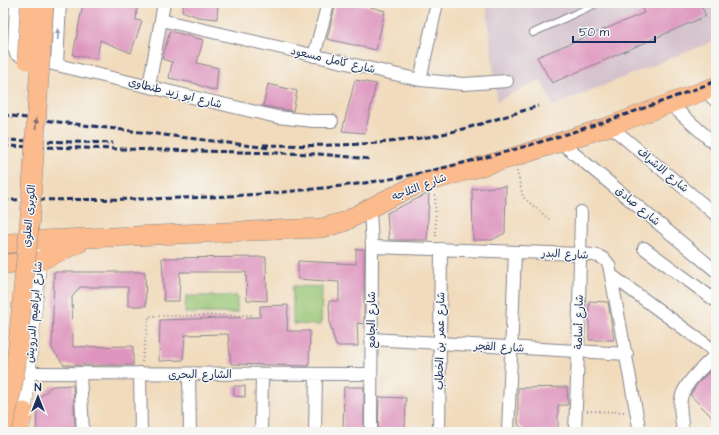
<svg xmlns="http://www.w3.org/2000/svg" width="719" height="435" viewBox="0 0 719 435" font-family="'Architects Daughter','Playpen Sans Arabic',sans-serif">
<rect width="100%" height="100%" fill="#f6f6f2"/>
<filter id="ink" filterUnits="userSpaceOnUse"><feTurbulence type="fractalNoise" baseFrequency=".025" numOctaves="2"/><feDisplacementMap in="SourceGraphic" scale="8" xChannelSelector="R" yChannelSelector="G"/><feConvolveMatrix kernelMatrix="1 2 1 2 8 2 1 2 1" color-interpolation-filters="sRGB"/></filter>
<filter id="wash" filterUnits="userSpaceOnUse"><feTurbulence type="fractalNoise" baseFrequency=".012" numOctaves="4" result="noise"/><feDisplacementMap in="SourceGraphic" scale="16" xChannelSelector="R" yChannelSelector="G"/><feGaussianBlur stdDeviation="0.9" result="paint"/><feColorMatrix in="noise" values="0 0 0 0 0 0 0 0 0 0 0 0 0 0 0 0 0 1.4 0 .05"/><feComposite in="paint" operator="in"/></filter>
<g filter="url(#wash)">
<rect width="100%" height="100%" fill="#f1dbbc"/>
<path fill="#d1bdc9" d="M486,3h230v37l-163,66 -12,-26 -44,21z"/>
<path fill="#99c674" stroke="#5a7a69" d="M293,286l29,1 -1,38 -28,-1z
M186,296h51v17h-52z"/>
<g id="blocks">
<path fill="#de94be" d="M83,3h55l-2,17 6,1 -11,32 -31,-13 -3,19 -24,-4z
M184,3h34l-1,16 -19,-2 -16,-6z
M336,3h21l28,8 -9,39 -49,-11z
M639,3h61l6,13 -154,67 -15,-26 107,-44z
M170,31l33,9 -6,23 21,5 -2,23 -18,-6v-1l-29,-6 3,-16 -10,-3z
M355,80l21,4 -11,49 -23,-2z
M268,84l29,7 -4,20 -30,-5z
M506,186l-1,47 -13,7h-19l-1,-51z
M429,193l-2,47h-38l-2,-27z
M356,249h8v75l-7,-1 1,23h-22l-6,-21 -1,-24h10v-19l-41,-3v-18l58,3z
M266,257l1,44 -20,-1 -1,-28h-66l-1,29h-15l-2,-43z
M54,272h91l1,34h-18v-19h-48l-8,10 1,50 60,-1v19h-69l-12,-16z
M589,301l19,1 6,38h-25z
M288,305l-1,26h23l-1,35 -78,-2 -3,-30 -43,1 -2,25 -24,1 1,-41 100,-3v-11z
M716,365v56l-26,-26 8,-12z
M73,385l2,47h-39l2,-33 14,-13z
M234,386h11v11l-11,-1z
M344,387h20v45h-21z
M567,387l1,18h-10v27h-33l-7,-8v-36z
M379,397l27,1 -1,34h-27z"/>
</g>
</g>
<g filter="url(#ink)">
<use href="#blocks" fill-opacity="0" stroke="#86858d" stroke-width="1"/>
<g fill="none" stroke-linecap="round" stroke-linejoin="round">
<defs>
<path id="service" d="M533,33l65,-30"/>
<path id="minor" d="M16,3l-2,45 2,6 3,2 258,61 37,4h18
M161,20l259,60 44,4 43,-3
M314,56l14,-53
M57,64l3,-61
M420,80l17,-77
M149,86l15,-83
M705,91l11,10
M670,104l46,41
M610,126l106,89
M560,142l156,129
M370,209l2,38 -1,185
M372,247l209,7c11,1 22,0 28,11l31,167
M644,248l72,53
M611,275l105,77
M371,339l256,15
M29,373l342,1
M80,373l3,59
M140,373l1,59
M189,374l1,58
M261,432l1,-58
M315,432l1,-58
M439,432l2,-183
M508,432l7,-180
M575,432l3,-80 3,-140
M683,432c-1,-12 -5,-26 -1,-37 5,-15 24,-30 34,-41"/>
<path id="tertiary" d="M23,423l17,-173"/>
<path id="primary" d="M3,244l38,-4 281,-12 22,-6 41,-22 32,-15 97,-28 96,-31 106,-40
M3,264l36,-3 40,-18
M17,432l7,-20"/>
</defs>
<use href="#service" stroke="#86858d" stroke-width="8"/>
<use href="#minor" stroke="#86858d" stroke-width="14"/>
<use href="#tertiary" stroke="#86858d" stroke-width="16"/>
<use href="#primary" stroke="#86858d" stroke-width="20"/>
<path stroke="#86858d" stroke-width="2" stroke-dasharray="1 3" stroke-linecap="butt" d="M517,171l6,26 26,22
M435,195l1,43
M142,362l7,-46 105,-1
M587,411l37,1"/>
<use href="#service" stroke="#fff" stroke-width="6"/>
<use href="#minor" stroke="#fff" stroke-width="12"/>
<use href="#tertiary" stroke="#fff" stroke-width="15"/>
<use href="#primary" stroke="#fbbb8c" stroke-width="19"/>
<path stroke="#1b2f5e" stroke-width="3" stroke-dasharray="6 3" stroke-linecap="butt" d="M3,115l266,33
M3,140l110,3
M263,145c57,1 113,1 170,-9 35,-7 70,-19 105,-30
M3,146l316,8 51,5
M3,200c100,-1 201,1 300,-10 33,-3 66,-7 98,-13 108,-22 213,-56 315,-96"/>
<defs>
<path id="primary-bridge" d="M27,60l3,-57
M3,427l9,-38 4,-24 14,-149 14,-213"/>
</defs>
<use href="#primary-bridge" stroke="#86858d" stroke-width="20" stroke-linecap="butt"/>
<use href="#primary-bridge" stroke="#fbbb8c" stroke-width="19"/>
</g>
<defs><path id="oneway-solid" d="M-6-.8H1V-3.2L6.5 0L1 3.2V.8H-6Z"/></defs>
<use fill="#8d97ae" href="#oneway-solid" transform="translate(58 34) rotate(-87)"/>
<use fill="#806e73" href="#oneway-solid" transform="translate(36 124) rotate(-86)"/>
</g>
<g text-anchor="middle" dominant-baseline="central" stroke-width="3" stroke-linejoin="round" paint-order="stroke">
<g font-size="11" fill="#1b2f5e" stroke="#f6f6f2">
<text transform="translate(333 60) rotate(13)">شارع كامل مسعود</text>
<text transform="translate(175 93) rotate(14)">شارع ابو زيد طنطاوى</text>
<text transform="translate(663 170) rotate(40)">شارع الاشراف</text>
<text transform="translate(419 187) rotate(-21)">شارع الثلاجه</text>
<text transform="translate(638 206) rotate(40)">شارع صادق</text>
<text transform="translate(29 216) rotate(-85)">الكوبرى العلوى</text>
<text transform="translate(565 254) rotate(3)">شارع البدر</text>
<text transform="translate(34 312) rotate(-85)">شارع ابراهيم الدرويش</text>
<text transform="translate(371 320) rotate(-90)">شارع الجامع</text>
<text transform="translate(579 322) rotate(-89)">شارع أسامة</text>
<text transform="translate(440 341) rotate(-89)">شارع عمر بن الخطاب</text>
<text transform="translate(499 347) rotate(3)">شارع الفجر</text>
<text x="200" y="374">الشارع البحرى</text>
</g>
</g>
<rect width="719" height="435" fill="none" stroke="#f6f6f2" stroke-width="16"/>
<g transform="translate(38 397)" stroke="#f6f6f2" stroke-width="3" paint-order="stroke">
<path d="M0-3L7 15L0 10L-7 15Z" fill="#1b2f5e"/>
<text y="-6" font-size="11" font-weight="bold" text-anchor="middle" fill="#1b2f5e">N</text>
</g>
<path d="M573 36v6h82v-6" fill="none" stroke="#1b2f5e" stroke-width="2"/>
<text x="579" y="36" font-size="12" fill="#1b2f5e" stroke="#f6f6f2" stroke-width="3" paint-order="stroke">50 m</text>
</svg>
